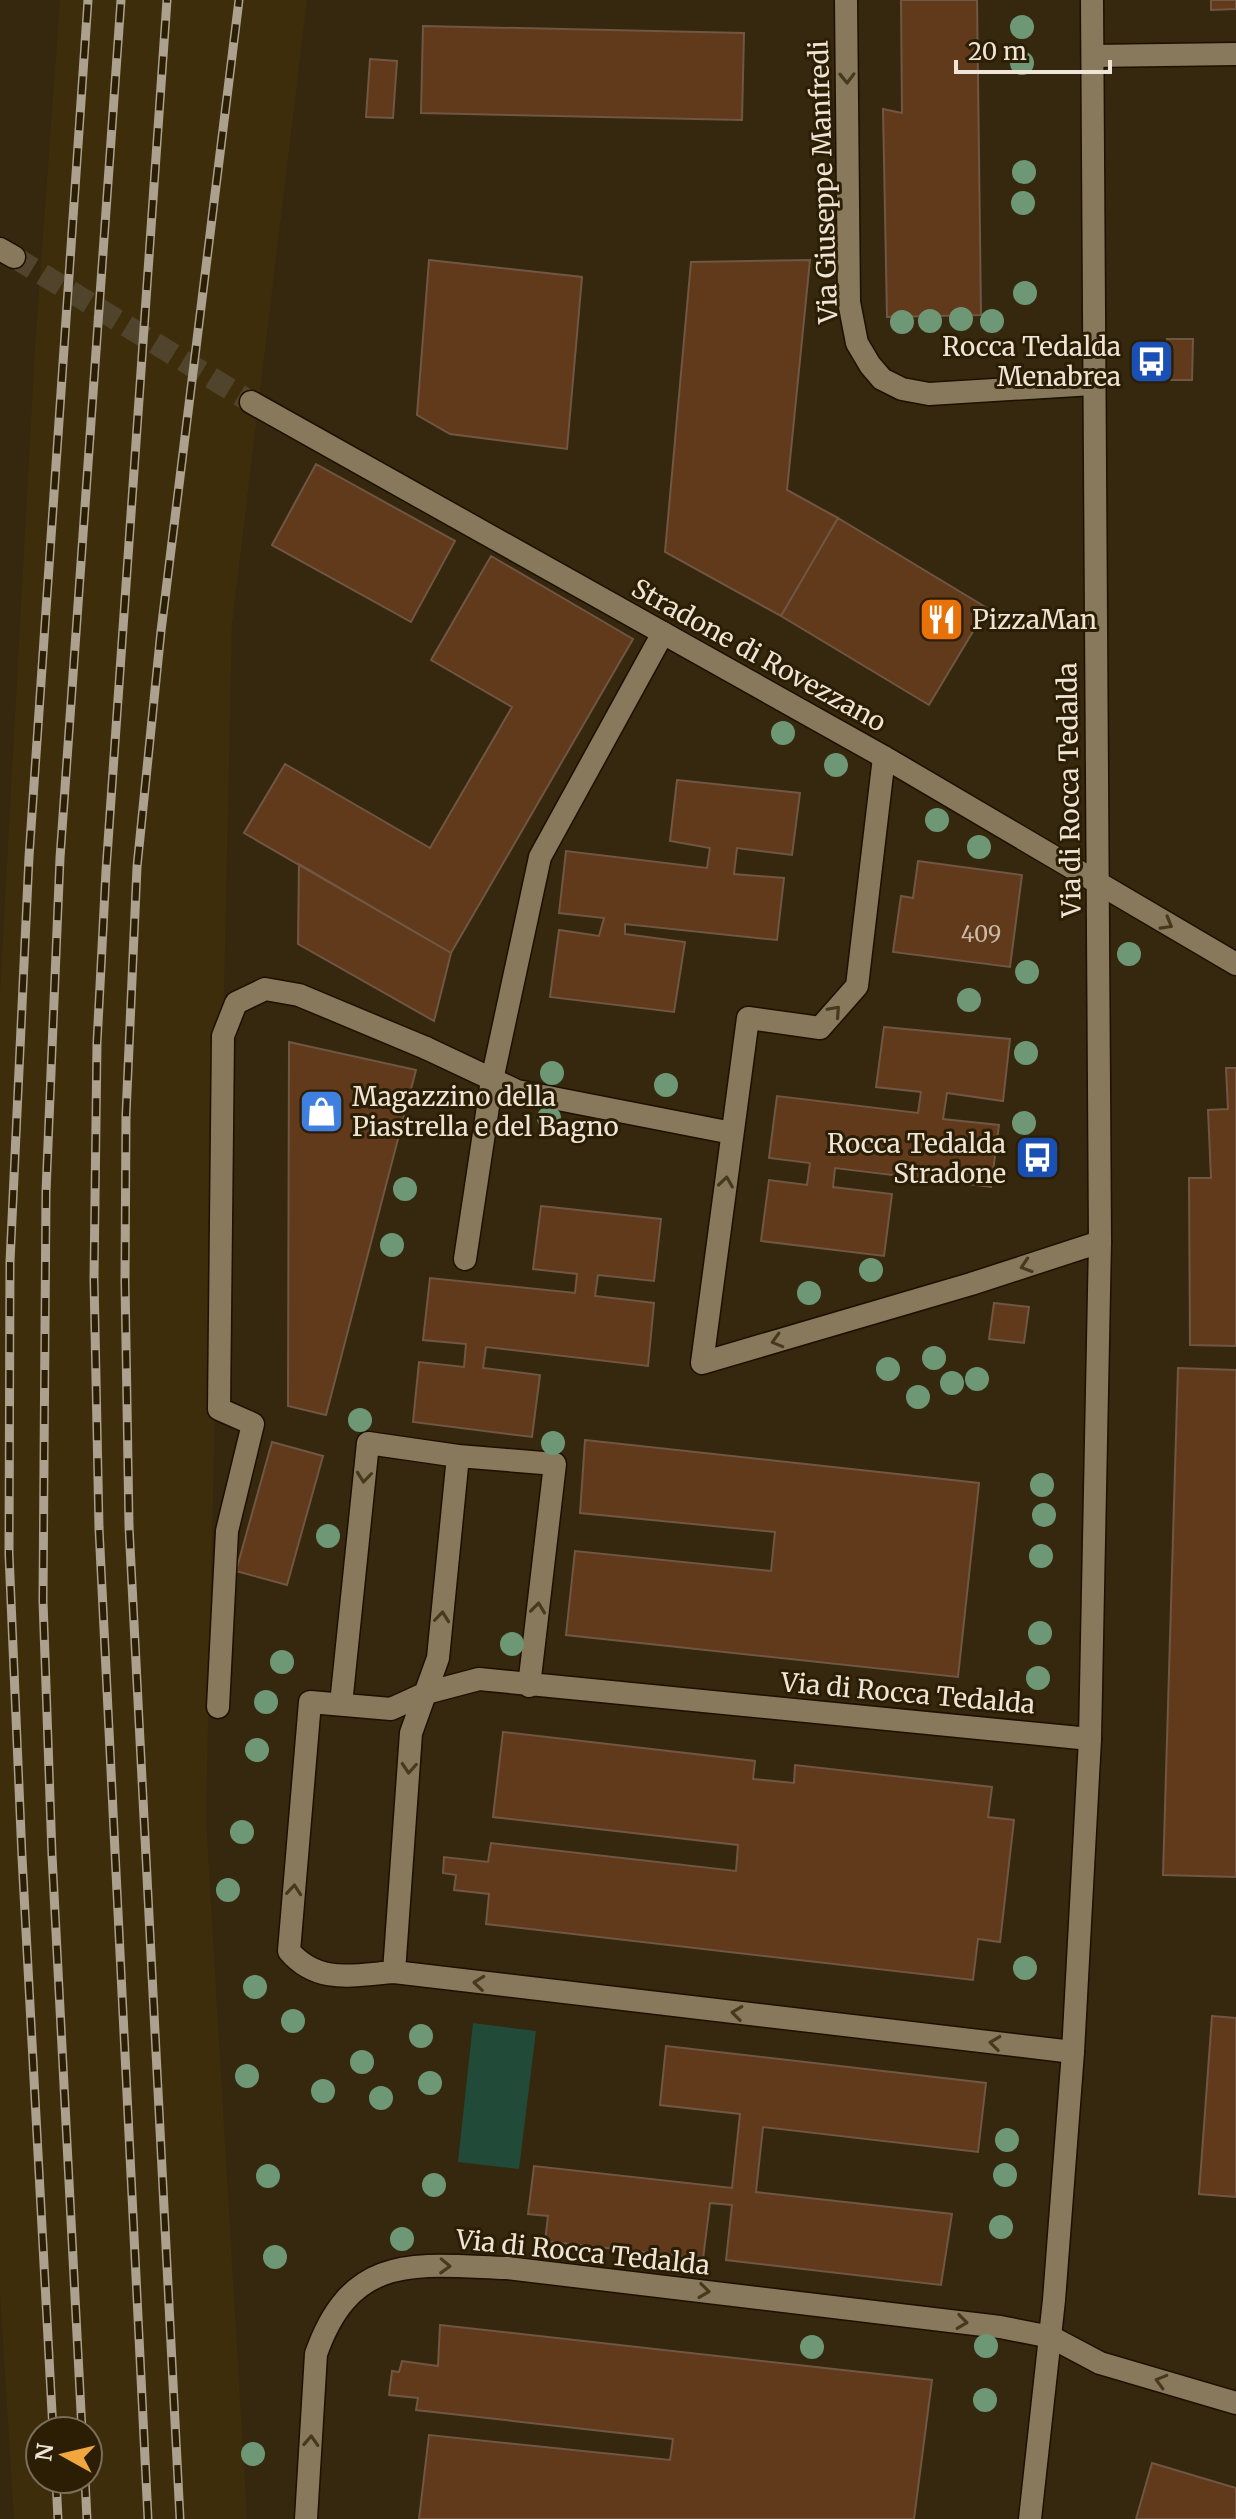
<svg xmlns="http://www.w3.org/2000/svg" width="1236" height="2519" viewBox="0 0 1236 2519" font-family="Merriweather,serif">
<rect width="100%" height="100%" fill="#35280e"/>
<path fill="#3e2d0b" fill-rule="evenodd" d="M60,0h247l-75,624 -26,1195 41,700h-233l-14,-226v-1300l35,-645zM40,2431h48v48h-48z"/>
<path fill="#214a38" d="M473,2023l63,8 -17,138 -61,-7z"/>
<path fill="#603a1b" stroke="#705643" stroke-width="2" d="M901,0h76l4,315 -94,2 -4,-208 19,4z
M1211,0h25v9l-25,1z
M423,26l321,7 -2,87 -321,-7z
M370,59l27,2 -4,57 -27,-1z
M429,260l153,17 -15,172 -117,-15 -33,-19z
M810,260l-23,230 51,28 -57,98 -116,-64 26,-290z
M1167,339h26l-1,41h-25z
M316,464l139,77 -44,81 -139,-77z
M838,518l149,90 -58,97 -148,-89z
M491,556l142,83 -182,314 -207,-120 41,-69 145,84 82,-141 -81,-47z
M677,780l123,13 -8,62 -55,-7 -3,26 50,4 -7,62 -152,-16v10l60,8 -11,70 -124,-15 9,-67 40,6 5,-18 -45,-5 7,-62 141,17 3,-20 -40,-7z
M918,861l104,14 -12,92 -117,-15 8,-56 12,2z
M299,864l152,89 -17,68 -136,-77z
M884,1027l126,12 -7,62 -56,-8 -4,26 56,6 -8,62 -156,-19 -2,19 59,7 -8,62 -123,-15 8,-61 38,5 3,-22 -41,-5 8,-62 141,17 3,-21 -45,-5z
M289,1042l127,28 -90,345 -38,-9z
M1226,1068h10v278l-46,-1 -1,-167h22l-3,-68 20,-1z
M541,1206l120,13 -7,62 -56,-6 -3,21 59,7 -6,63 -162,-19 -3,21 57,7 -8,62 -119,-15 6,-60 45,5 2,-23 -43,-4 7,-62 145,15 2,-19 -44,-5z
M994,1303l35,4 -5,36 -35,-4z
M1178,1368l58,2v507l-73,-2z
M585,1440l394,43 -21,194 -392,-42 9,-84 196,20 4,-39 -195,-19z
M272,1442l51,14 -36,129 -51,-14z
M503,1732l252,29 -2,18 41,4 1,-18 197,22 -4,30 26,3 -14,122 -22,-3 -5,41 -487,-56 3,-30 -35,-4 2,-15 -13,-2 1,-16 44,5 3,-19 245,28 2,-26 -245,-28z
M1212,2016l24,2v179l-37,-3z
M666,2046l320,37 -8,69 -215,-25 -7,65 196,22 -11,71 -215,-25 6,-55 -22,-2 -7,56 -158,-18 3,-25 -20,-2 6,-48 198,22 8,-74 -80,-9z
M440,2325l492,55 -18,139h-495l10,-84 241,25 3,-21 -257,-29 2,-12 -29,-3 3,-24 7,1 3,-11 36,5z
M1152,2463l84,25v31h-100z"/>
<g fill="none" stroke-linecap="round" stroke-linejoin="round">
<path stroke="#51442c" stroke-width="22" stroke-dasharray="22 11" stroke-linecap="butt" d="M14,257l237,145"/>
<defs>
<path id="service" d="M492,1080l48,-223 123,-224
M218,1707l9,-176 26,-107 -34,-15 4,-373 13,-33 29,-14 34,6 127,53"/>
<path id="minor" d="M846,0l3,302 8,41 13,22 12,14 20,10 27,5 164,-10
M1093,56l143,-2
M0,249l14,8
M251,402l633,355 352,207
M884,757l-27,229 -37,42 -72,-10 -46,345 269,-79 129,-42
M426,1048l91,43 215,42
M465,1259l27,-179
M458,1456l97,8 -26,222
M341,1704l27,-261 90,13 -20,202 -27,75 -17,239
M1073,2052l-679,-80c-40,3 -76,13 -105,-21l21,-249 81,7 35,-16 53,-14 611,60
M306,2519l10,-165c36,-103 101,-89 191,-86l493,59 51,10 49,26 136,40"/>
<path id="tertiary" d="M1030,2519l24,-219 19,-248 17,-313 10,-497 -8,-1242"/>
</defs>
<use href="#service" stroke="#1d1000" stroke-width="25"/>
<use href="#minor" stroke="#1d1000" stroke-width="25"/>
<use href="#tertiary" stroke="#1d1000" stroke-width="25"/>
<use href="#service" stroke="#88785c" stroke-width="22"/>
<use href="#minor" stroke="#88785c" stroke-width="22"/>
<use href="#tertiary" stroke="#88785c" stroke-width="22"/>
<defs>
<path id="rail" d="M53,2431l-31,-574 -13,-303 1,-292 19,-405 59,-857
M82,2431l-30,-576 -9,-254 3,-409 14,-334 61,-858
M56,2479l2,40
M85,2479l2,40
M148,2519l-49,-991 -5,-249 3,-236 9,-172 61,-871
M180,2519l-51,-993 -4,-244 1,-167 11,-248 24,-236 78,-631"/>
</defs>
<use href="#rail" stroke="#aba18e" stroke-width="9"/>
<use href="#rail" stroke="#2b1e04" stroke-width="6" stroke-dasharray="18" stroke-linecap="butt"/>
</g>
<g fill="#6e9775">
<circle cx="1022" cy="27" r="12"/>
<circle cx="1022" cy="63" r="12"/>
<circle cx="1024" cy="172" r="12"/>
<circle cx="1023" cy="203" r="12"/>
<circle cx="1025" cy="293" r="12"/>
<circle cx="961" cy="319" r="12"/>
<circle cx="930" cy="321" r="12"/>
<circle cx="992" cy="321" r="12"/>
<circle cx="902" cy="322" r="12"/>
<circle cx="783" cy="733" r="12"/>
<circle cx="836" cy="765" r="12"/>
<circle cx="937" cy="820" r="12"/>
<circle cx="979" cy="847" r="12"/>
<circle cx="1129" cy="954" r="12"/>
<circle cx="1027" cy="972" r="12"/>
<circle cx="969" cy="1000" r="12"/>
<circle cx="1026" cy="1053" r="12"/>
<circle cx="552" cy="1073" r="12"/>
<circle cx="666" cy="1085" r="12"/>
<circle cx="549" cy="1118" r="12"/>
<circle cx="1024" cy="1123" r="12"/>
<circle cx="405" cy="1189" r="12"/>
<circle cx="392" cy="1245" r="12"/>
<circle cx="871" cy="1270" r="12"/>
<circle cx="809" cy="1293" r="12"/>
<circle cx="934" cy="1358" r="12"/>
<circle cx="888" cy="1369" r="12"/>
<circle cx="977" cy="1379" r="12"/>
<circle cx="952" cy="1383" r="12"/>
<circle cx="918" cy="1397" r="12"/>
<circle cx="360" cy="1420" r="12"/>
<circle cx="553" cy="1443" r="12"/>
<circle cx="1042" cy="1485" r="12"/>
<circle cx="1044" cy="1515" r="12"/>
<circle cx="328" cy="1536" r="12"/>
<circle cx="1041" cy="1556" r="12"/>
<circle cx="1040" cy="1633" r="12"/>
<circle cx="512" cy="1644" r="12"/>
<circle cx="282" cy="1662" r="12"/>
<circle cx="1038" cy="1678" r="12"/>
<circle cx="266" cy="1702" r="12"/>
<circle cx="257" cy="1750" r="12"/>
<circle cx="242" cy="1832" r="12"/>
<circle cx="228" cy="1890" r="12"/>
<circle cx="1025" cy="1968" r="12"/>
<circle cx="255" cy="1987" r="12"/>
<circle cx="293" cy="2021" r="12"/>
<circle cx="421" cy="2036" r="12"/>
<circle cx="362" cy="2062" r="12"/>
<circle cx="247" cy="2076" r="12"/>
<circle cx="430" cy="2083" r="12"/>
<circle cx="323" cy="2091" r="12"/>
<circle cx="381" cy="2098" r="12"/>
<circle cx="1007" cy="2140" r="12"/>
<circle cx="1005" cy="2175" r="12"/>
<circle cx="268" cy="2176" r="12"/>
<circle cx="434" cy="2185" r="12"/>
<circle cx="1001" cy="2227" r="12"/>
<circle cx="402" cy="2239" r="12"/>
<circle cx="275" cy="2257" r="12"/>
<circle cx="986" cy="2346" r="12"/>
<circle cx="812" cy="2347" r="12"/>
<circle cx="985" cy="2400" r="12"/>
<circle cx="253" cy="2454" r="12"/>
</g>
<defs><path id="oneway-chevron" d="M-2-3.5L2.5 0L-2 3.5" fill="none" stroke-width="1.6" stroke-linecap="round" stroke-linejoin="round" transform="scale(2)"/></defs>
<g stroke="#47391e">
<use href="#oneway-chevron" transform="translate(847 78) rotate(89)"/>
<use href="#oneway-chevron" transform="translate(1167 924) rotate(30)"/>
<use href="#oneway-chevron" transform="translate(835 1011) rotate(-48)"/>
<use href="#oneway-chevron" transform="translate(726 1182) rotate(-82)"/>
<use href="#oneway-chevron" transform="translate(1026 1266) rotate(162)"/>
<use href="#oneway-chevron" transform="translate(777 1341) rotate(164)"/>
<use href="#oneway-chevron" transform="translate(364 1477) rotate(96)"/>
<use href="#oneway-chevron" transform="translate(538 1608) rotate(-83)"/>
<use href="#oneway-chevron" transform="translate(442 1617) rotate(-84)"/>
<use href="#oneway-chevron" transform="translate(409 1768) rotate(94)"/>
<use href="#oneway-chevron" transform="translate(294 1890) rotate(-85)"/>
<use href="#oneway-chevron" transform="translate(479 1983) rotate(-174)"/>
<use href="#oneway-chevron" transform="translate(737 2013) rotate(-173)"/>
<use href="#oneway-chevron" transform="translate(995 2043) rotate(-173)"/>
<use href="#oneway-chevron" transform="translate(445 2266) rotate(2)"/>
<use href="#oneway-chevron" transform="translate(704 2291) rotate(7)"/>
<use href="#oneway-chevron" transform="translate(962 2322) rotate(7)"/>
<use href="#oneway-chevron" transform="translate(1161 2381) rotate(-164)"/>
<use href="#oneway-chevron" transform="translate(311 2441) rotate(-87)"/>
</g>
<defs>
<symbol id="bus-square" viewBox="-11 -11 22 22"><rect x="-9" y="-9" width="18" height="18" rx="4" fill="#1a4fb4" stroke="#2b1e04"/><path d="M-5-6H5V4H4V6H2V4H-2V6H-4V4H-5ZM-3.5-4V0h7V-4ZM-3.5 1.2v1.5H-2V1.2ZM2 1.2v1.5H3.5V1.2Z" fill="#fff"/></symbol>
<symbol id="restaurant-square" viewBox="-11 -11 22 22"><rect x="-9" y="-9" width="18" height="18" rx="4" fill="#e8710a" stroke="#2b1e04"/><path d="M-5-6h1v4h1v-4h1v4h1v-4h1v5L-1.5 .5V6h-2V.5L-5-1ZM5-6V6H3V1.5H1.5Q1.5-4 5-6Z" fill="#fff"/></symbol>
<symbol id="shop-square" viewBox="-11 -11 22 22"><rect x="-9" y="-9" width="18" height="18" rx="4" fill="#3f7fe0" stroke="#2b1e04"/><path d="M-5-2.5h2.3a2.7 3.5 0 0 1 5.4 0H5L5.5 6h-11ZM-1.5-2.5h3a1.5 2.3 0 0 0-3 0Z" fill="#fff"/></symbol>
</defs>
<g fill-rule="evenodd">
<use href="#bus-square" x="1126" y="336" width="51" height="51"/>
<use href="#restaurant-square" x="916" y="594" width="51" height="51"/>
<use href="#shop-square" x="296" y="1086" width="51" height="51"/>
<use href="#bus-square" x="1012" y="1132" width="51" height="51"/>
</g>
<g text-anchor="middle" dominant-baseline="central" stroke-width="6" stroke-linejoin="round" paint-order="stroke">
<g font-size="22" fill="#cabaa7">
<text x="981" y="934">409</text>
</g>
<g font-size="26" fill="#eee5d6" stroke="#2b1e04">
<text transform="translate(823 182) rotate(-92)">Via Giuseppe Manfredi</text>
<text transform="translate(759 655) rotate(29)">Stradone di Rovezzano</text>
<text transform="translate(1069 790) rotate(-91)">Via di Rocca Tedalda</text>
<text transform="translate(908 1693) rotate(5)">Via di Rocca Tedalda</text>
<text transform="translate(583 2252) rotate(6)">Via di Rocca Tedalda</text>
</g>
<g font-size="26" fill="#eee5d6" stroke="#2b1e04" text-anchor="end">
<text x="1121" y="346">Rocca Tedalda<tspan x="1121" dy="30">Menabrea</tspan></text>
<text x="972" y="619" text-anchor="start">PizzaMan</text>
<text x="352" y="1096" text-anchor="start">Magazzino della<tspan x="352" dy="30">Piastrella e del Bagno</tspan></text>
<text x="1006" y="1143">Rocca Tedalda<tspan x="1006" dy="30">Stradone</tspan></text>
</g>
</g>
<g transform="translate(64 2455) rotate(278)"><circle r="38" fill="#2b1e04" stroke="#796e58" stroke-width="2"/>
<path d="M0-6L14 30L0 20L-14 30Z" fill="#efa73e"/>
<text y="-12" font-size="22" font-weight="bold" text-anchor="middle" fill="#eee5d6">N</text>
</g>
<path d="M956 60v12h154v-12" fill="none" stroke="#eee5d6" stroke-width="4"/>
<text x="968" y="60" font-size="24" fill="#eee5d6" stroke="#2b1e04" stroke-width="6" paint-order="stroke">20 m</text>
</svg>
